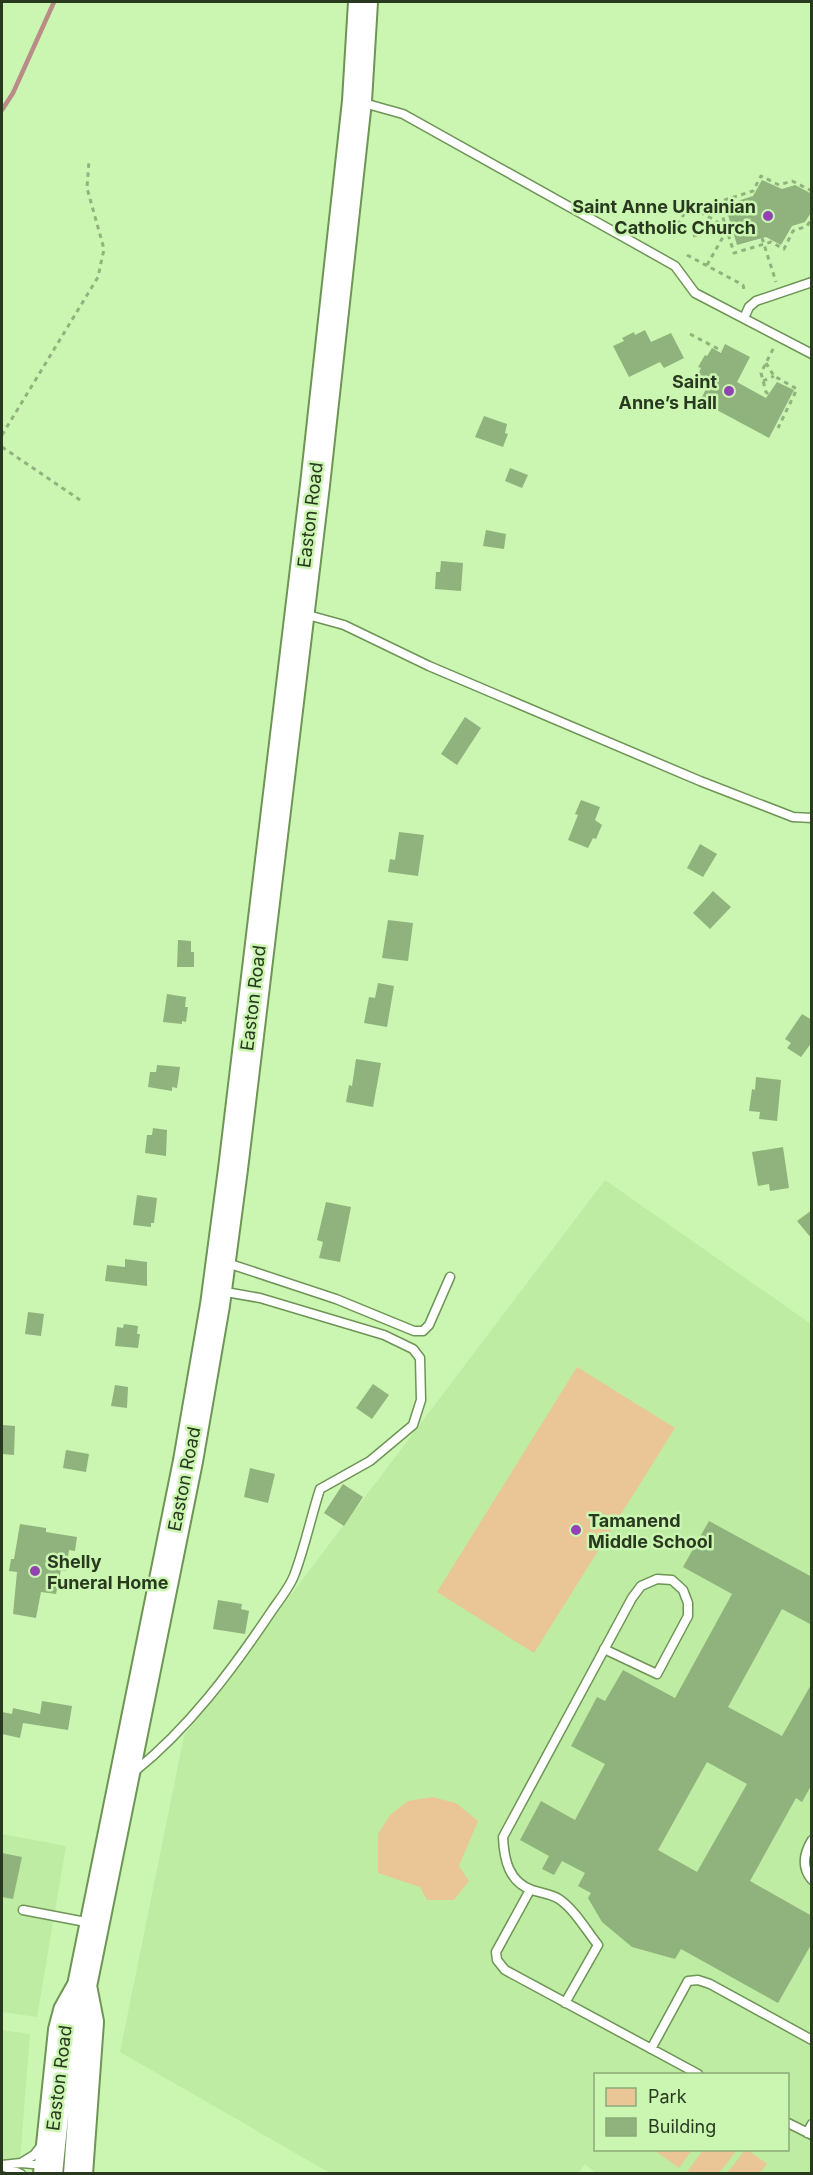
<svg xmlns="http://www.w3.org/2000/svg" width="813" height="2175" viewBox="0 0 813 2175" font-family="Inter,sans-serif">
<rect width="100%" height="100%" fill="#cbf6b2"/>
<path fill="#bdeca2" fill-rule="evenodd" d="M605,1180l206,144v849l-214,1 -12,-10 -7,10 -248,-1 -210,-121 64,-316zM596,2074h192v76h-192z
M2,1834l64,12 -29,171 -35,-5z
M2,2030l28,4 -11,139 -17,1z"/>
<path fill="#eac696" d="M577,1367l98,61 -141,225 -97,-61z
M432,1797l24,6 22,18 -19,45 10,15 -15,19h-27l-7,-13 -42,-14v-39l12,-19 18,-14z
M659,2150h33l-13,18 -22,-16z
M703,2150h34l-18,23h-33z
M745,2150h3l19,14 -7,9h-33z"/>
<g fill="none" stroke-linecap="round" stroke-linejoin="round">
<path stroke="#b98c87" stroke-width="4.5" d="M2,110l11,-17 41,-91"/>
</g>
<path fill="#90b27c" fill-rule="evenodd" d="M762,180l20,9 13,-4 17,9v17l-7,11 -13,4 -11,19 -15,-8 -29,8 -12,-40 28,-9z
M645,330l6,12 20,-9 13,25 -20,10 -4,-6 -31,15 -16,-31 11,-5 -2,-3 12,-6 1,3z
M725,344l25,13 -13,25 29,16 11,-16 17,8 -25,48 -69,-37 8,-16 -12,-6 5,-11 -3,-1 7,-12 2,1 5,-8 9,5z
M484,416l23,8 -2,9 3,1 -5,13 -28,-10z
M510,468l18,7 -6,13 -17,-7z
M486,530l20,4 -2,15 -21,-3z
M441,561l22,2 -2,28 -26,-2 1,-17h4z
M465,717l16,11 -24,37 -16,-11z
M581,800l19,7 -5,13 7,5 -6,14 -3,-1 -5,10 -20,-8 10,-25 -3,-1z
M399,832l25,3 -6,41 -30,-4 2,-13 5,1z
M700,844l17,10 -14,23 -16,-9z
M713,891l18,16 -21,22 -17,-16z
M388,920l25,3 -5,38 -26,-3z
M178,940l13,1v11h3v15h-17z
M378,983l16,3 -7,41 -23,-4 5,-26 6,1z
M167,994l19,3 -1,10h3l-2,15 -4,-1v3l-19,-2z
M802,1014l10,6v22l-11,15 -14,-9 4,-5 -6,-4z
M356,1059l25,4 -8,44 -27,-5 3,-17 3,1z
M157,1065l23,2 -3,21 -5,-1v4l-24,-4 2,-15h6z
M756,1077l25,3 -4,41 -18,-2 1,-7 -11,-1 3,-22 3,1z
M153,1128l14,2 -1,26 -21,-3 2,-18h5z
M783,1147l6,41 -19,3 -1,-7 -11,2 -6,-34z
M137,1195l20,3 -3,25h-3v4l-18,-2z
M326,1202l25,5 -11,55 -21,-4 4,-16 -6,-2z
M812,1210v29l-15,-18z
M125,1259l22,3v24l-42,-5 2,-16 18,2z
M28,1312l16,2 -3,22 -16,-2z
M124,1324l14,2 -1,8h3l-2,14 -23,-2 2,-19 6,1z
M373,1384l16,11 -17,24 -16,-11z
M115,1385l13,2 -1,21 -16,-2z
M2,1425l13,1 -1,29 -12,-1z
M66,1450l23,4 -3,18 -23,-4z
M250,1468l25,6 -7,29 -24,-6z
M343,1484l20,13 -19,29 -20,-13z
M709,1521l103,56v48l-30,-16 -54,98 54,29 30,-53v101l-10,18 -6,-4 -46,83 62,35v27l-34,60 -97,-54 -6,10 -43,-12 -30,-25 -14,-24 3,-5 -13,-7 7,-13 -23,-12 -8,14 -12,-6 7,-13 -29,-16 21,-39 34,19 30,-56 -34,-18 26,-49 8,4 18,-31 52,28 57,-104 -49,-27zM707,1762l40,22 -50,88 -39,-22z
M20,1524l26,4v4l31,5 -2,14 -6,-1 -3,21 -5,-1 -5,24 -15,-2 -5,26 -23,-4 4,-42 -8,-1 2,-12h3z
M218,1600l24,4 -1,5 8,2 -4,23 -32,-5z
M42,1701l30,5 -4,24 -45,-7 -3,15 -18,-4v-22l10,2 1,-6 27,6z
M2,1853l20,4 -9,42 -11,-2z"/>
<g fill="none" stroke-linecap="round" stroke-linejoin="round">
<defs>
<path id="service" d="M360,102l43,12 224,125 48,27 20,27 117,61
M744,318l5,-11 7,-6 56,-19
M304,614l40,11 85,41 271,115 93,36 19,1
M224,1262l112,37 78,32h9l6,-6 21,-48
M134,1772c55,-44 98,-102 137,-160 8,-12 20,-26 24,-39 10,-27 16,-56 25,-84l50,-28 43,-36 8,-25 -1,-42 -7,-9 -29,-14 -124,-37 -40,-7
M812,1840c-8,13 -11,27 0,40
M530,1890l-34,62 1,8 8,10 193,104
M23,1910l68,13
M565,2003l33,-58c-12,-15 -23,-35 -39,-46 -7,-5 -18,-6 -27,-9 -23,-8 -28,-30 -29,-53l129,-239 9,-12 16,-7 15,1 11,10 5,13v13l-31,58 -53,-25
M651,2049l37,-68 10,-1 12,4 102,56
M788,2123l24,12
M807,2133l5,-9
M21,2163l13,-8 8,-10
M2,2165l19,-2 23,2
M5,2167l16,7"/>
<path id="trunk" d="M48,2174l15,-144 5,-19 14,-25 106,-525 27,-156 18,-136 82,-684 42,-384 6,-99
M78,2174l11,-152 -7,-36"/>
</defs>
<use href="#service" stroke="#6e9456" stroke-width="11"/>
<use href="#trunk" stroke="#6e9456" stroke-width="32"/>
<path stroke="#90b27d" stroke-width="3" stroke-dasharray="4.5 4.5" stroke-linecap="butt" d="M812,191l-20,-10 -13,4 -18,-9 -8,15 -35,11 16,51 37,-11 13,7 9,-18 14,-5 5,-8
M678,225l11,-20 35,21
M693,236l38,-11
M762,238l14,44
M687,255l56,30 2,8
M707,265l16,-28 2,-9
M690,334l32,17
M766,363l8,13 23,13 -19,39
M763,381l11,-5
M768,394l-2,-2 -5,-19 13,-26
M2,435l96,-158 6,-28 -17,-61 2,-27
M2,447l78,53"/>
<use href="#service" stroke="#fff" stroke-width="8"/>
<use href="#trunk" stroke="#fff" stroke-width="28"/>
</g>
<g fill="#9143b3" stroke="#cbf6b2" stroke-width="2">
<circle cx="768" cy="216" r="6"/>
<circle cx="729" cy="391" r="6"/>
<circle cx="576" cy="1530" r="6"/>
<circle cx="35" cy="1571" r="6"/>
</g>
<g text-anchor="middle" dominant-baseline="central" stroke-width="5" stroke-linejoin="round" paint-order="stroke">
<g font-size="18" font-weight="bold" fill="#29391f" stroke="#cbf6b2" text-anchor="end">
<text x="756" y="206">Saint Anne Ukrainian<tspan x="756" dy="21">Catholic Church</tspan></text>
<text x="717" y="381">Saint<tspan x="717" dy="21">Anne’s Hall</tspan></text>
<text x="588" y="1520" text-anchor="start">Tamanend<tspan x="588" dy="21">Middle School</tspan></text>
<text x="47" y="1561" text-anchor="start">Shelly<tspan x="47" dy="21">Funeral Home</tspan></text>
</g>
<g font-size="18" fill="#29391f" stroke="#cbf6b2">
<text transform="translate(310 515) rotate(-83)">Easton Road</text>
<text transform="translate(253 998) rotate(-83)">Easton Road</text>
<text transform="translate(184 1479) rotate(-79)">Easton Road</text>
<text transform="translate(59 2078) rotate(-83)">Easton Road</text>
</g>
</g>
<rect width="813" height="2175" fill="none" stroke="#29391f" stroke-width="6"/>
<rect x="594" y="2073" width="195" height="78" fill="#cbf6b2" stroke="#8aaa77" stroke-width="1.5"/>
<rect x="606" y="2088" width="30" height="18" fill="#eac696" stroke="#8aaa77" stroke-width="1.5"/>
<text x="648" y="2103" font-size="18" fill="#29391f">Park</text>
<rect x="606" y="2118" width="30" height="18" fill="#90b27c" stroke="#8aaa77" stroke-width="1.5"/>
<text x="648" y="2133" font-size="18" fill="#29391f">Building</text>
</svg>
